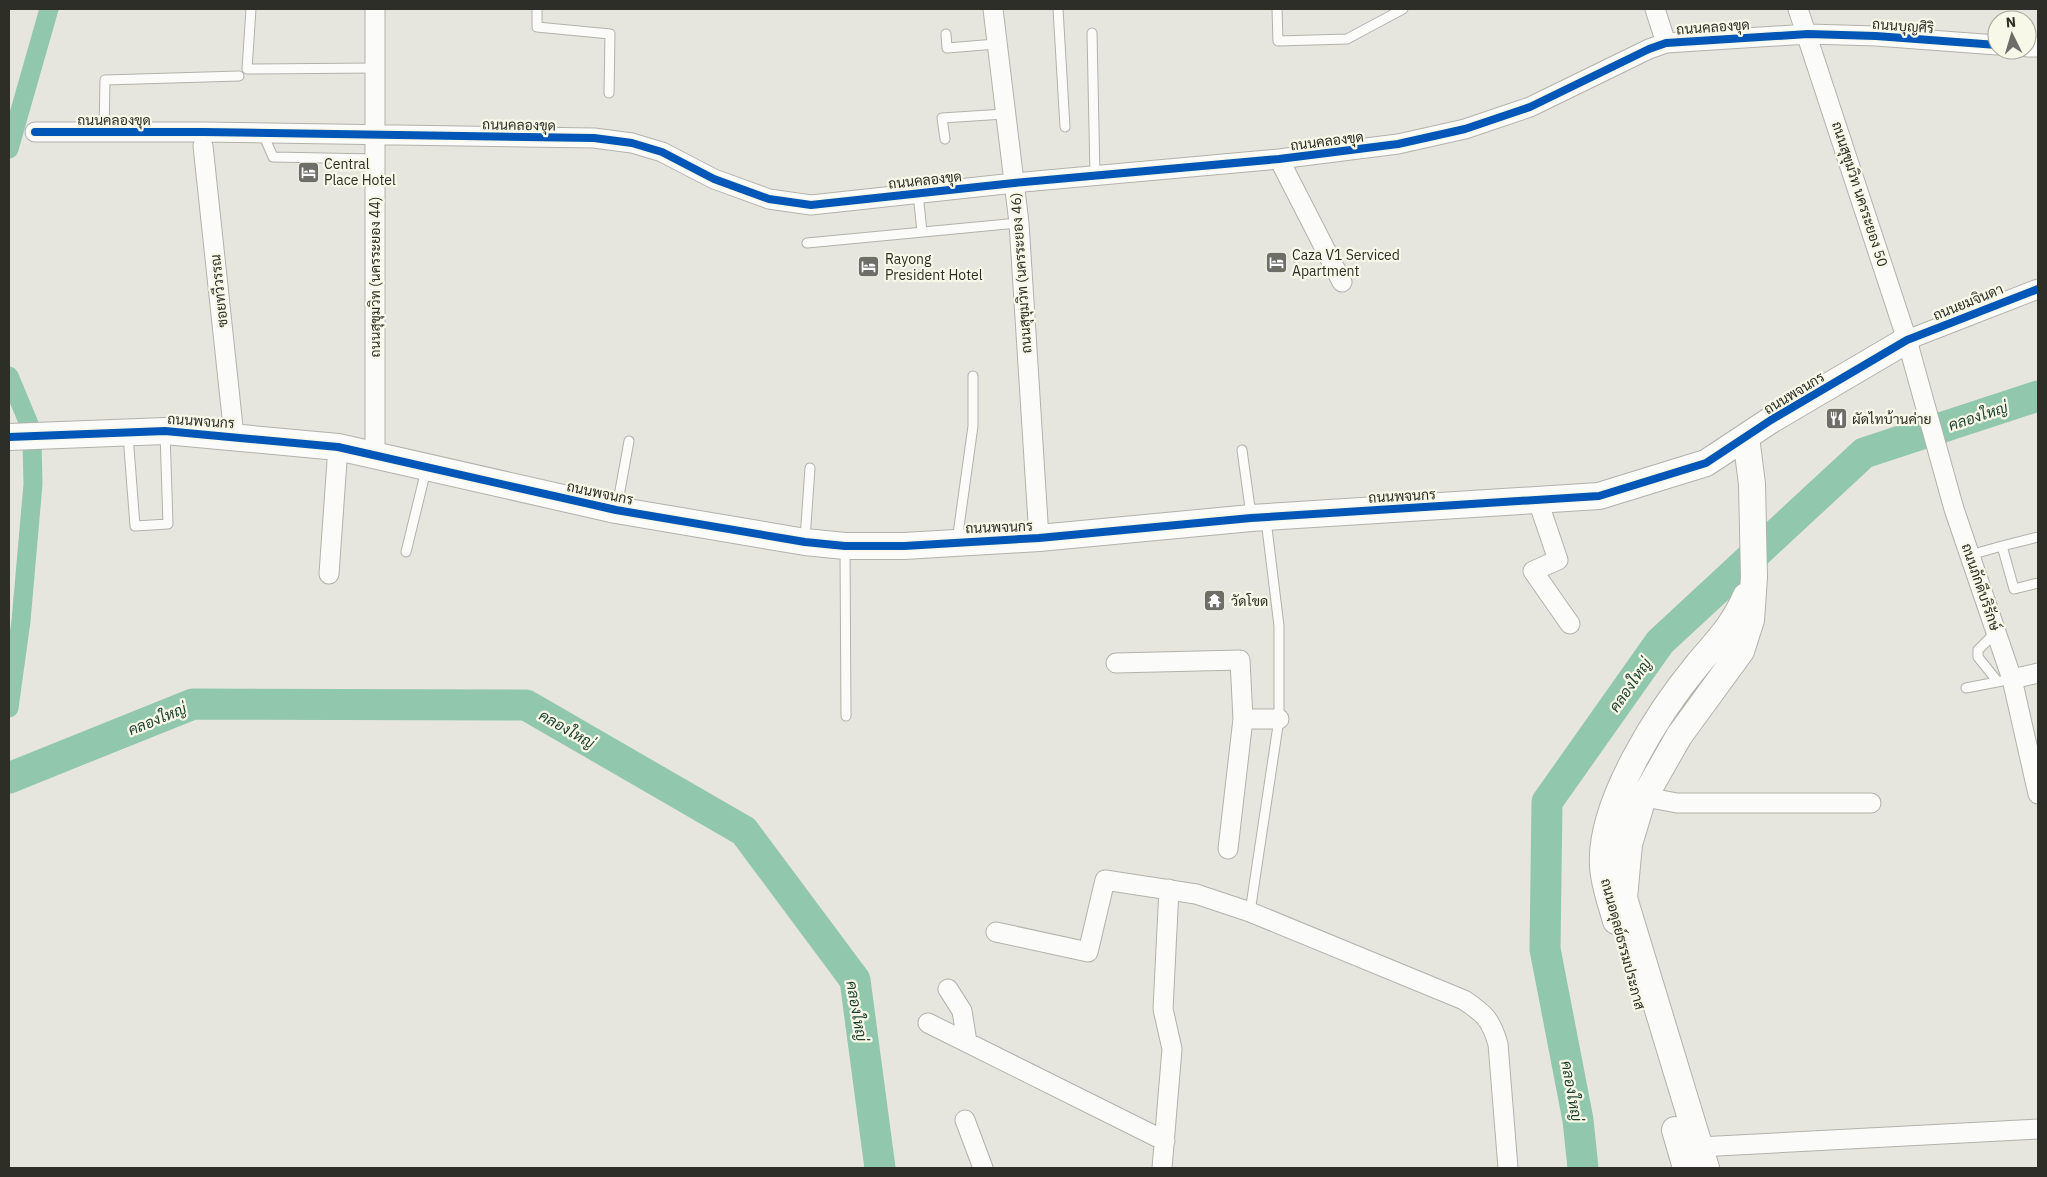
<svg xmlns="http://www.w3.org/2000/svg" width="2047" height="1177" viewBox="0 0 2047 1177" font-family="'IBM Plex Sans',Sarabun,sans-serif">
<rect width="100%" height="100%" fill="#e6e6de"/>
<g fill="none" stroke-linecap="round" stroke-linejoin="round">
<path stroke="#91c7ac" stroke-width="19" d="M9,149l40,-140
M9,376l20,48 3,18 1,42 -12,137 -12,87"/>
<path stroke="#91c7ac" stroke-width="31" d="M9,778l184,-74 333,1 218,126 111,149 25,188
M1583,1168l-5,-48 -33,-171 2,-147 113,-160 204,-189 174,-57"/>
<defs>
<path id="lane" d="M251,9l-4,60 128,-1
M537,9v18l73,7 -1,59
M1058,9l7,118
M1277,9l1,32 69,-2 56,-30
M1092,33l3,143
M946,34l1,14 49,-4
M104,133l1,-53 134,-4
M263,134l10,23 102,2
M945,139l-3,-21 62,-4
M918,193l4,39
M807,243l212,-20
M128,435l7,91 33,-2 -3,-91
M1242,450l9,65
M617,507l12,-66
M2038,537l-36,9 12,43 24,-6
M805,539l5,-71
M957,541l16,-115v-50
M845,549l1,167
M406,552l20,-82
M1970,555l32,-9
M1996,632l-18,18v7l20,25
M1966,688l36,-7
M1250,912l29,-193v-93l-13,-106"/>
<path id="street" d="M993,9l26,214 20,315
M1655,9l11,34
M1798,9l109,331 47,169 58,170 26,115
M2027,47h11
M35,132h169l390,6 38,5 30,9 52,27 55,20 42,6 203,-22 265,-24 119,-15 67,-15 65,-22 119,-58 17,-6 142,-9 68,2 121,9
M203,146l31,290
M1279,159l63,123
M1907,340l131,-51
M375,456v-447
M1538,501l20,59 -25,11 37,53
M329,574l9,-127
M1116,663l124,-3 3,59 -15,130
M2012,679l26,-6
M1243,719h36
M1645,797l32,6h194
M996,932l92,20 17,-72 91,14 54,18 214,88c21,14 27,20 34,44l10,124
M948,989l14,22 5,31
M928,1023l237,118
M965,1120l18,48
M1699,1147l339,-18
M1162,1168l10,-119 -9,-40 6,-120"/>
<path id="secondary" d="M9,437l156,-6 173,16 278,63 189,32 40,4h59l135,-8 212,-20 348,-22 107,-33 65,-43 136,-80
M1616,921c-5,-18 -12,-36 -13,-55 -4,-62 56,-155 95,-202 21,-25 34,-37 48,-68
M1675,1130l11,38
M1706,1168l-82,-270 5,-54 13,-43 37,-65 62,-85 10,-31 3,-43 -2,-93 -6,-47"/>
</defs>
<use href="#lane" stroke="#b2b2ab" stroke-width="11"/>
<use href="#street" stroke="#b2b2ab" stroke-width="21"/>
<use href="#secondary" stroke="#b2b2ab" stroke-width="28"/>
<use href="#lane" stroke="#fbfbfa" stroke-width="9"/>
<use href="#street" stroke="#fbfbfa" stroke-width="19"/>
<use href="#secondary" stroke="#fbfbfa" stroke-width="26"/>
<defs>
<path id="cycleway" d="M35,132h169l390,6 38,5 30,9 52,27 55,20 42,6 203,-22 265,-24 119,-15 67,-15 65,-22 119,-58 17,-6 142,-9 68,2 121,9
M9,437l156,-6 173,16 278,63 189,32 40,4h59l135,-8 212,-20 348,-22 107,-33 65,-43 136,-80 131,-51"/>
</defs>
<use href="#cycleway" stroke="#f7f8e7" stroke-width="11"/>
<use href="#cycleway" stroke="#0057b8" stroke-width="8"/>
</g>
<defs>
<symbol id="hotel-square" viewBox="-11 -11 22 22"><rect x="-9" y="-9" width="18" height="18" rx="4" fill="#6e6e68" stroke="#f7f8e7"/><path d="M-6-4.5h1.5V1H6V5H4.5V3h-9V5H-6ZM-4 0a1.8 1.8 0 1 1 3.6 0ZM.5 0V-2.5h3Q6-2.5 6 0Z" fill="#fff"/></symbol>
<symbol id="restaurant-square" viewBox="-11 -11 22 22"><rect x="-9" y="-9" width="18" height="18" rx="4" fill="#6e6e68" stroke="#f7f8e7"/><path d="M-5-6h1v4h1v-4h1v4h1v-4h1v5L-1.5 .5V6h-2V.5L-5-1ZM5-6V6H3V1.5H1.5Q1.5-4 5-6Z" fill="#fff"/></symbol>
<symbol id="temple-square" viewBox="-11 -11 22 22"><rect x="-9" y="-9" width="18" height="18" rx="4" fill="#6e6e68" stroke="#f7f8e7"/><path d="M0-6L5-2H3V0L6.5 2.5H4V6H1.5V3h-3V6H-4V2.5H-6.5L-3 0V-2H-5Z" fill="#fff"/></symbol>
</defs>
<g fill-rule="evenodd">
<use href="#hotel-square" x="296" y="160" width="25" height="25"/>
<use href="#hotel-square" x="1264" y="250" width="25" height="25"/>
<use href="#hotel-square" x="856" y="254" width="25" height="25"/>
<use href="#restaurant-square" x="1824" y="406" width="25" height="25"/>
<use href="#temple-square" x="1202" y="588" width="25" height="25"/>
</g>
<g text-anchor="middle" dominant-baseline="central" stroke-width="4.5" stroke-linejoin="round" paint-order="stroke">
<g font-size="14" fill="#2e2e28" stroke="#f7f8e7">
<text transform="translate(1903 26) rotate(4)">ถนนบุญศิริ</text>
<text transform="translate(1713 27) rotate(-4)">ถนนคลองขุด</text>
<text x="114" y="120">ถนนคลองขุด</text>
<text transform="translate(519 125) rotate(1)">ถนนคลองขุด</text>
<text transform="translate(1327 141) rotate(-7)">ถนนคลองขุด</text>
<text transform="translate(925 180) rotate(-6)">ถนนคลองขุด</text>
<text transform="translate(1860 194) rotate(72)">ถนนสุขุมวิท นครระยอง 50</text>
<text transform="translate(1021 273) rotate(-94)">ถนนสุขุมวิท (นครระยอง 46)</text>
<text transform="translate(375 277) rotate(-90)">ถนนสุขุมวิท (นครระยอง 44)</text>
<text transform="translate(219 291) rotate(-96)">ซอยทวีวรรณ</text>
<text transform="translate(1968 302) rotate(-22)">ถนนยมจินดา</text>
<text transform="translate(1794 393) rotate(-31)">ถนนพจนกร</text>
<text transform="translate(201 421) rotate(4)">ถนนพจนกร</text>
<text transform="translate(600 493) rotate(12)">ถนนพจนกร</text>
<text transform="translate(1402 496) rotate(-3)">ถนนพจนกร</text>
<text transform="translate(999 527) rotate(-2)">ถนนพจนกร</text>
<text transform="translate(1981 587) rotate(71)">ถนนภักดีบริรักษ์</text>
<text transform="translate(1623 944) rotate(75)">ถนนอดุลย์ธรรมประภาส</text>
</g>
<g font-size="14" fill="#2e2e28" stroke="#f7f8e7" text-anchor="start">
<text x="324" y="164">Central<tspan x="324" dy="16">Place Hotel</tspan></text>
<text x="1292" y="255">Caza V1 Serviced<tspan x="1292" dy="16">Apartment</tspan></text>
<text x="885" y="259">Rayong<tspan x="885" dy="16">President Hotel</tspan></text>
<text x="1852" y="419">ผัดไทบ้านค่าย</text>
<text x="1231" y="601">วัดโขด</text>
</g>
<g font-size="15" font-style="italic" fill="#1b3e2f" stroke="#f7f8e7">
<text transform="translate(1978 416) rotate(-18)">คลองใหญ่</text>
<text transform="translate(1630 685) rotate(-55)">คลองใหญ่</text>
<text transform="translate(157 719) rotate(-22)">คลองใหญ่</text>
<text transform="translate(567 729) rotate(30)">คลองใหญ่</text>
<text transform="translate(857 1011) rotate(80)">คลองใหญ่</text>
<text transform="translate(1572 1091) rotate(80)">คลองใหญ่</text>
</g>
</g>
<rect width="2047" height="1177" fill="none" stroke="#2e2e28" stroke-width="20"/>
<g transform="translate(2012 35) rotate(355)"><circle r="24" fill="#f7f8e7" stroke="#a7a79b"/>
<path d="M0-4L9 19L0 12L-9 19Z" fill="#6e6e68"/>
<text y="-8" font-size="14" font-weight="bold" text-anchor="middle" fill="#2e2e28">N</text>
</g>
</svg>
